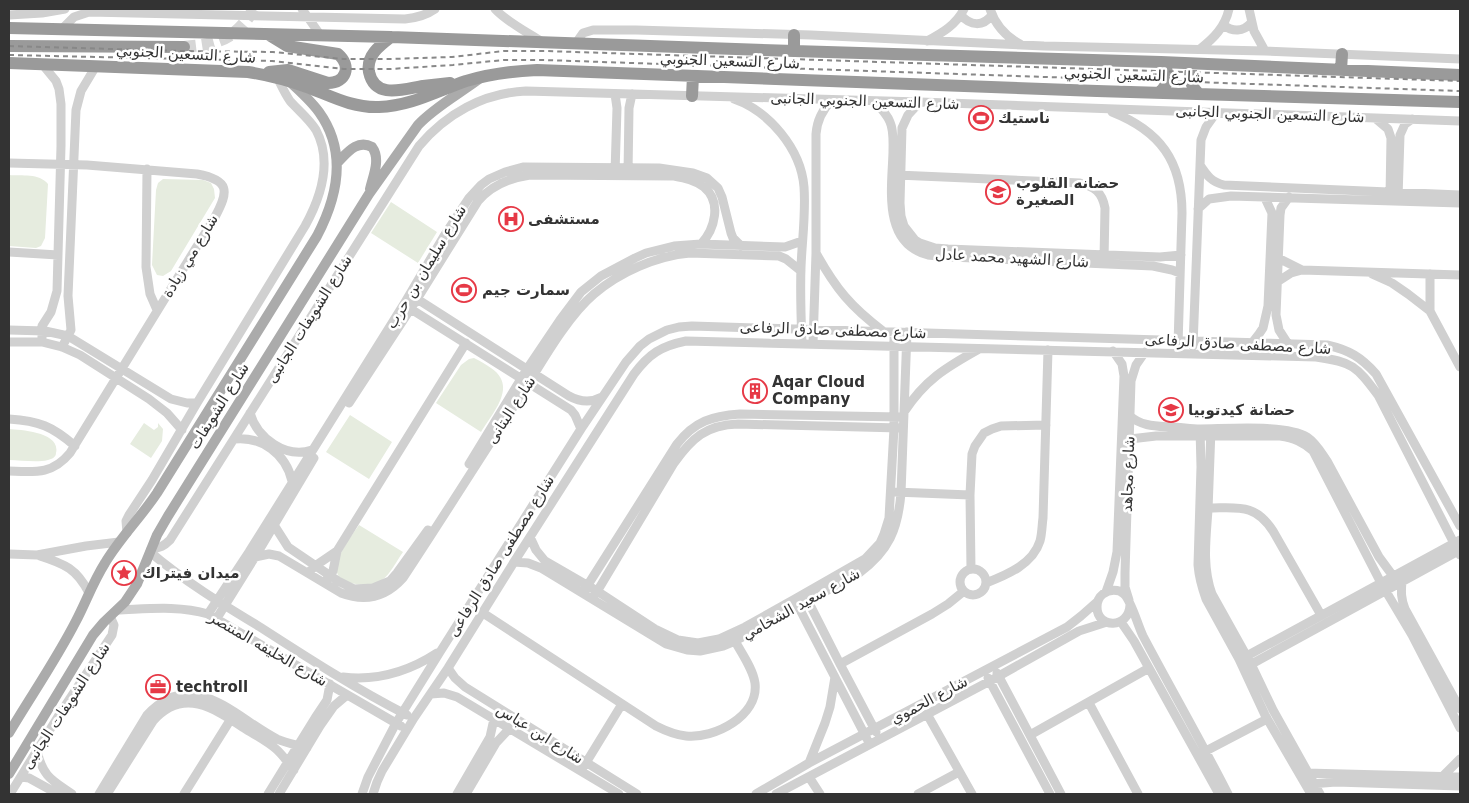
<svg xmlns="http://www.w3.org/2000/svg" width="1469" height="803" viewBox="0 0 1469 803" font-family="'DejaVu Sans',Cairo,sans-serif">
<rect width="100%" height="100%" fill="#fff"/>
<path fill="#e6ecdf" d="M9,175c13,1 30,-2 39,9l-3,54 -4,8 -5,2 -27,-2z
M163,179l40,1 8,3 3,6 1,9 -44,73 -8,5 -6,-1 -5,-10 4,-75 2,-7z
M391,202l46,30 -19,31 -47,-30z
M474,358c7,3 12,7 17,10 27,18 2,44 -10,64l-45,-29 25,-38 8,-6z
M350,415l42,27 -23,37 -43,-27z
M144,423l10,7 4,-3v-4l5,6 -1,12 -11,17 -21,-14z
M9,429c12,1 52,3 47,24 0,4 -4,6 -8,7 -12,3 -27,0 -39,0z
M359,525l44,27c-5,7 -14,24 -21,28 -7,5 -18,5 -26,4 -40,-4 -8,-43 3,-59z"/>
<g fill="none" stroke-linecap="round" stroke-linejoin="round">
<path stroke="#d6d6d6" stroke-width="12" stroke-dasharray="12 6" stroke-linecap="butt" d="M184,47c34,-3 51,-7 70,-38"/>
<path stroke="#d0d0d0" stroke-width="9" d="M302,9l19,27
M495,9c12,13 30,22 46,32
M990,9c5,15 15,27 30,35
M1249,9l5,22 11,20
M9,15l33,-2 23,-4
M961,15c9,11 22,12 31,0
M1223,25c10,7 20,7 28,-2
M63,28l11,-11 15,-5 316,7c11,-1 20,-3 30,-10
M927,41c15,-8 29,-16 37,-32
M576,43l7,-10 10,-3h43l175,5 233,11 221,5 195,8
M1200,49c14,-11 25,-22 29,-40
M42,64l14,17 3,8 2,15v42l-4,145 -6,21 -9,14v16
M615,94l2,14 -2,65
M734,99c35,12 67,50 70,88 2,26 -2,54 -3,80 -1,26 0,51 1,77
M874,101c6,6 13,13 16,21 4,9 3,21 3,30 -1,36 -11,91 35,103 7,1 15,1 23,2l202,9 19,4 8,3
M920,102l-12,13 -6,13 -2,75 1,13 3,10 11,14 5,3 15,5 13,1 212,8 21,-2
M1112,112c48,19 70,49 70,101l-4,132
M1375,118l13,11 3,9 -1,58
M9,163l78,2 110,9c33,6 32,17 18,43l-145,236c-18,22 -36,19 -61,18
M1200,165c7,11 12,17 24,20l236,10
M147,169l-1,98 4,27 7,16
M628,173l1,-65 3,-14
M897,175l183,8c15,4 22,9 25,25l-1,52
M1398,198l2,-63 5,-11 7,-5
M1198,209l11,-10 22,-3 229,7
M9,252l49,3
M816,253c20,36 35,54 67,78
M1278,258l24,12
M1372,274l20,9 16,11 22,17 30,56
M1277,282l14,-9 11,-3 158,5
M414,297l155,99c11,6 22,7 33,1
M406,306l165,104 4,5 6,14
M1430,311v-37
M9,330l36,1 23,5 103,63 16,4h10
M9,342h33l20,5 18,8 69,44 18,14 15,17
M1252,343l7,-9 4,-6 5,-22 4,-93 -7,-15
M813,344l3,-91v-119c1,-14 6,-24 16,-34
M1288,344l-9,-14 -3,-15 4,-100 1,-7 8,-11
M1193,346l8,-206 5,-13 10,-14
M62,347l9,-17 -3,-34 8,-186 5,-19 15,-25
M349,403l68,-104 61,-98c14,-16 31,-23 52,-26l144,1c11,2 21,4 30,11 18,15 11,42 -3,57
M904,412c21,-32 41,-44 75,-63
M250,413c7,25 36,46 62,37
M1130,416c11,10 25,10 40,11 10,0 20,2 30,2 26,0 86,-5 107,8 9,6 14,15 20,24l52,96 14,19
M9,419c30,2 43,7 66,27
M1200,429l1,38 -3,98c1,12 4,23 8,34l33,60 26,56 46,79
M1211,429c-1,27 -2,54 -3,81 -2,28 -6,57 4,84l39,70 22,46 47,84
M234,439c28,-3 52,15 58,42
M1130,439l26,-3h124c14,2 23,6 33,15l68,132 31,52 48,93
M469,464l58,-95 33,-49 21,-28 20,-16 34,-18 11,-5 28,-7 27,-2 84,3 17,-6
M895,492l75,3
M1208,508c30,0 47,-5 65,23l48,84
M270,523l4,2 14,22 50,34 16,8 19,-1 17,-7 7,-8 31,-43
M127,533l-1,-12 3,-6 23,-35 45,-77 108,-177c16,-29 28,-64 11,-96 -7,-11 -17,-19 -26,-29 -5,-7 -9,-16 -13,-24
M530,537l6,13 9,11 52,30 58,38 23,11 20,3 21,-4 26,-12 50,-28 70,-40 15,-16 4,-9 5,-16 5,-90v-96
M151,549c9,-1 13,-3 19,-9l249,-394c27,-32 64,-53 107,-55l394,11 540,19
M150,552c34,29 72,52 110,75 48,31 96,62 147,88
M9,554l28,1 49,-9 33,-4
M254,555l1,2 14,-3 10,2 62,37c24,9 45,4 62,-15 41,-62 81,-126 122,-189 18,-29 43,-73 69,-95 26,-22 62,-38 96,-41l89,3 7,3 15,12
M40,556c25,8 37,13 49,37
M514,562l14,1 13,5 125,76 21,6 13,1 23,-5 12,-5 124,-68c30,-22 39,-44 42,-80l6,-161
M960 582a13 13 0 1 1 26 0a13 13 0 1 1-26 0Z
M971,569l-1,-74 2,-41 3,-8 9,-13 8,-4 9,-3 45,-1
M311,570l4,-4 22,-15
M327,579l6,-8 4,-20 129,-208
M1402,581c-1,11 -1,18 3,28l55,100
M986,583c21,-8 47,-19 54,-42 2,-7 2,-16 3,-23l5,-168
M584,591l93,-147c18,-23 35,-28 63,-30l160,3
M1106,592l7,-20 4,-20 7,-176 -2,-12 -9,-13
M595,595l79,-132c18,-25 32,-38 64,-39l162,4
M806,597l34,67 36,68
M1129,600l-4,-13v-14l6,-192 5,-16 9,-13
M796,602l71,137
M1130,605c-1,24 -33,24 -33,2 0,-5 2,-10 6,-13 6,-5 16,-5 21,0 7,6 14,32 19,42 28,53 58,105 85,158
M117,610c30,-1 61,-5 91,4l193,112
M483,613l173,113c10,5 19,9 30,10 28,3 73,-20 69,-53 -2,-14 -13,-29 -20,-42
M208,614l41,-62 155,-248 40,-68 25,-38 12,-13 8,-6 16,-7 18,-5 136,1 34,5 14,5 11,10 4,9 9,36 2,5 8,8
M217,618l38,-61 59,-99
M1121,622l13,19 85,153
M1243,658l217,-118
M840,664l92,-50 16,-10 16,-13
M1248,666l212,-116
M448,668l7,10 10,9 172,107
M997,673l64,121
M343,677c35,4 65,-5 94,-24
M988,678l62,116
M431,694l13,-1 13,4 162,97
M1089,703l49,91
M927,714l45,80
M1030,735l119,-67
M37,751c6,26 15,29 35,43
M1202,753l65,-34
M809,763l16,-40 5,-16 5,-30
M584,766l38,-62
M1306,773l154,4
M1443,776l17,-17
M21,777l8,1 29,16
M809,777l11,17
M1311,784l25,-2 124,4
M10,794l49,-79 53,-80 2,-10 -4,-9
M99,794l48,-79c46,-49 86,1 130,24 9,4 20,6 30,9
M107,794l46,-73c30,-34 61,-13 91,7 11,7 23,13 32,21 7,6 12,14 18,21
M184,794l50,-80
M268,794l47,-76 12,-18 3,-16
M279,794l41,-68 14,-20 13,-11
M362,794l6,-17 28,-54 44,-71 141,-223 45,-67 14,-16 9,-7 18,-9 12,-3 13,-1 635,19c22,5 34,12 49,29l84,152
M373,794l4,-12 5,-11 32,-53 34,-50 66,-106 120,-188c15,-20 27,-28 52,-33l630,16c37,5 40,9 62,38l82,160
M457,794l33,-57 4,-18
M466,794l30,-51 14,-15
M756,794l53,-31 258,-136 14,-11 17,-15
M776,794l214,-113 89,-50 28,-9
M918,794l41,-22"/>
<path stroke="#ababab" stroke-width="10" d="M337,163c10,-10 20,-24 35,-16 9,12 1,29 -2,42
M9,733c22,-37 47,-73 67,-112 10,-19 17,-39 29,-58 15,-25 36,-46 52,-70l160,-257c21,-40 30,-85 2,-124 -8,-11 -19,-21 -29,-30
M9,774l84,-139 11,-13 21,-20 12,-18 20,-49 11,-19 201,-322 49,-69c17,-18 41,-31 61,-46"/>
<path stroke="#9a9a9a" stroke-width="12" d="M9,28l382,9 403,14 367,11 299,13
M269,35l18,11 51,8c14,12 8,29 -10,29l-40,-13 -19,2
M391,37c-12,9 -25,19 -22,35 6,28 35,17 54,14 9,-1 18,-2 27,-3
M9,46l175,1
M794,51v-16
M9,63l239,9c20,3 39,8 59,15 24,9 45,21 72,20 32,-1 58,-16 87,-26 24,-7 47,-10 71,-11l560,21 363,11
M1193,64c-5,11 -4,20 5,29
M1341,70l1,-16
M1160,92c10,-9 10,-21 1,-30
M692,96l1,-20"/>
<path stroke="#888" stroke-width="2" stroke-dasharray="5 4" stroke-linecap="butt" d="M9,46l172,5 92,1 70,7h47l62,-2 52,-6h41l915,30
M9,55l263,6 72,8h46l63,-4 51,-5h40l916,31"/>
</g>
<defs>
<symbol id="stadium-ring" viewBox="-11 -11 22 22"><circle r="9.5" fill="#fff" stroke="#e63946" stroke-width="1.5"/><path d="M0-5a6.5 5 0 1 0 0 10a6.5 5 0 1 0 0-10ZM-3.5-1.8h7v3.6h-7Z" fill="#e63946"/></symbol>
<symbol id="school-ring" viewBox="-11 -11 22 22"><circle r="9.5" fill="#fff" stroke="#e63946" stroke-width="1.5"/><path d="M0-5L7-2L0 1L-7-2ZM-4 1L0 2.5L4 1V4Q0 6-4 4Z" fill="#e63946"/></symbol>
<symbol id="hospital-ring" viewBox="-11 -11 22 22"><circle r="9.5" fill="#fff" stroke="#e63946" stroke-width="1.5"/><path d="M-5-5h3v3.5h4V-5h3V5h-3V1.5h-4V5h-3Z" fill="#e63946"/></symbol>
<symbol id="building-ring" viewBox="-11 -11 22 22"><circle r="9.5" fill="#fff" stroke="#e63946" stroke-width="1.5"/><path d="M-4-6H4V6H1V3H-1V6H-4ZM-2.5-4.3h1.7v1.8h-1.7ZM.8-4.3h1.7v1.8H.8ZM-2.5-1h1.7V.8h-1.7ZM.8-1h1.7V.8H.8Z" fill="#e63946"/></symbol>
<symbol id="sight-ring" viewBox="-11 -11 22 22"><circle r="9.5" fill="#fff" stroke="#e63946" stroke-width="1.5"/><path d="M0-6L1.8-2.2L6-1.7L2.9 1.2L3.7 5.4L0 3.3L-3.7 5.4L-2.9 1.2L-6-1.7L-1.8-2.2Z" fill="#e63946"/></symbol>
<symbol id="office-ring" viewBox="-11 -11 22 22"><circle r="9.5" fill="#fff" stroke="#e63946" stroke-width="1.5"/><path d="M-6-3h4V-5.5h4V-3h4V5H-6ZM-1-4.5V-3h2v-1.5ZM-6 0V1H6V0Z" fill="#e63946"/></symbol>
</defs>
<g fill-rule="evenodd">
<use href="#stadium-ring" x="967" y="104" width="28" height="28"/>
<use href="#school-ring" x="984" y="178" width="28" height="28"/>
<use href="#hospital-ring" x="497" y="205" width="28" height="28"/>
<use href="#stadium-ring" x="450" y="276" width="28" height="28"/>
<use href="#building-ring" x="741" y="377" width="28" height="28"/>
<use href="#school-ring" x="1157" y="396" width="28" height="28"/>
<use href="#sight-ring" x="110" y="559" width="28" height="28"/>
<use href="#office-ring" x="144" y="673" width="28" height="28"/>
</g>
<g text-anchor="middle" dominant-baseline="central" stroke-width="5" stroke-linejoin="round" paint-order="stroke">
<g font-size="15" fill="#333" stroke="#fff">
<text transform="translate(186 54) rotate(3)">شارع التسعين الجنوبي</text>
<text transform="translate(730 61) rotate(2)">شارع التسعين الجنوبي</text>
<text transform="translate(1134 75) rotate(2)">شارع التسعين الجنوبي</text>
<text transform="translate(865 101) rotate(2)">شارع التسعين الجنوبي الجانبى</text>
<text transform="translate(1270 114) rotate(2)">شارع التسعين الجنوبي الجانبى</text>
<text transform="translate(190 256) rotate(-59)">شارع مي زيادة</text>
<text transform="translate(1012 258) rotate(3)">شارع الشهيد محمد عادل</text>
<text transform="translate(426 267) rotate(-59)">شارع سليمان بن حرب</text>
<text transform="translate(309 319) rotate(-58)">شارع الشويفات الجانبى</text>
<text transform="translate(833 330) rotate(2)">شارع مصطفى صادق الرفاعى</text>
<text transform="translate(1238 344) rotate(3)">شارع مصطفى صادق الرفاعى</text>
<text transform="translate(219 406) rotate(-58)">شارع الشويفات</text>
<text transform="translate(511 410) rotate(-57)">شارع البتانى</text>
<text transform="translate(1128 474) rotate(-88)">شارع مجاهد</text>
<text transform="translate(501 556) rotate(-58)">شارع مصطفى صادق الرفاعى</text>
<text transform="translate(801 604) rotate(-29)">شارع سعيد الشخامي</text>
<text transform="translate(268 649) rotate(30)">شارع الخليفه المنتصر</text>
<text transform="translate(929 700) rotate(-28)">شارع الحموي</text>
<text transform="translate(66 706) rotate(-57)">شارع الشويفات الجانبى</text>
<text transform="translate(540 734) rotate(32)">شارع ابن عباس</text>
</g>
<g font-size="15" font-weight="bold" fill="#333" stroke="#fff" text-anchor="start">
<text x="998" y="118">ناستيك</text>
<text x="1016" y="183">حضانه القلوب<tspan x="1016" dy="17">الصغيرة</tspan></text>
<text x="528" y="219">مستشفى</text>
<text x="482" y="290">سمارت جيم</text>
<text x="772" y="382">Aqar Cloud<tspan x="772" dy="17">Company</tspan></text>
<text x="1188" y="410">حضانة كيدتوبيا</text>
<text x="142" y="573">ميدان فيتراك</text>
<text x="176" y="687">techtroll</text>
</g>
</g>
<rect width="1469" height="803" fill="none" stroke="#333333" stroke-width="20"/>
</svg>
